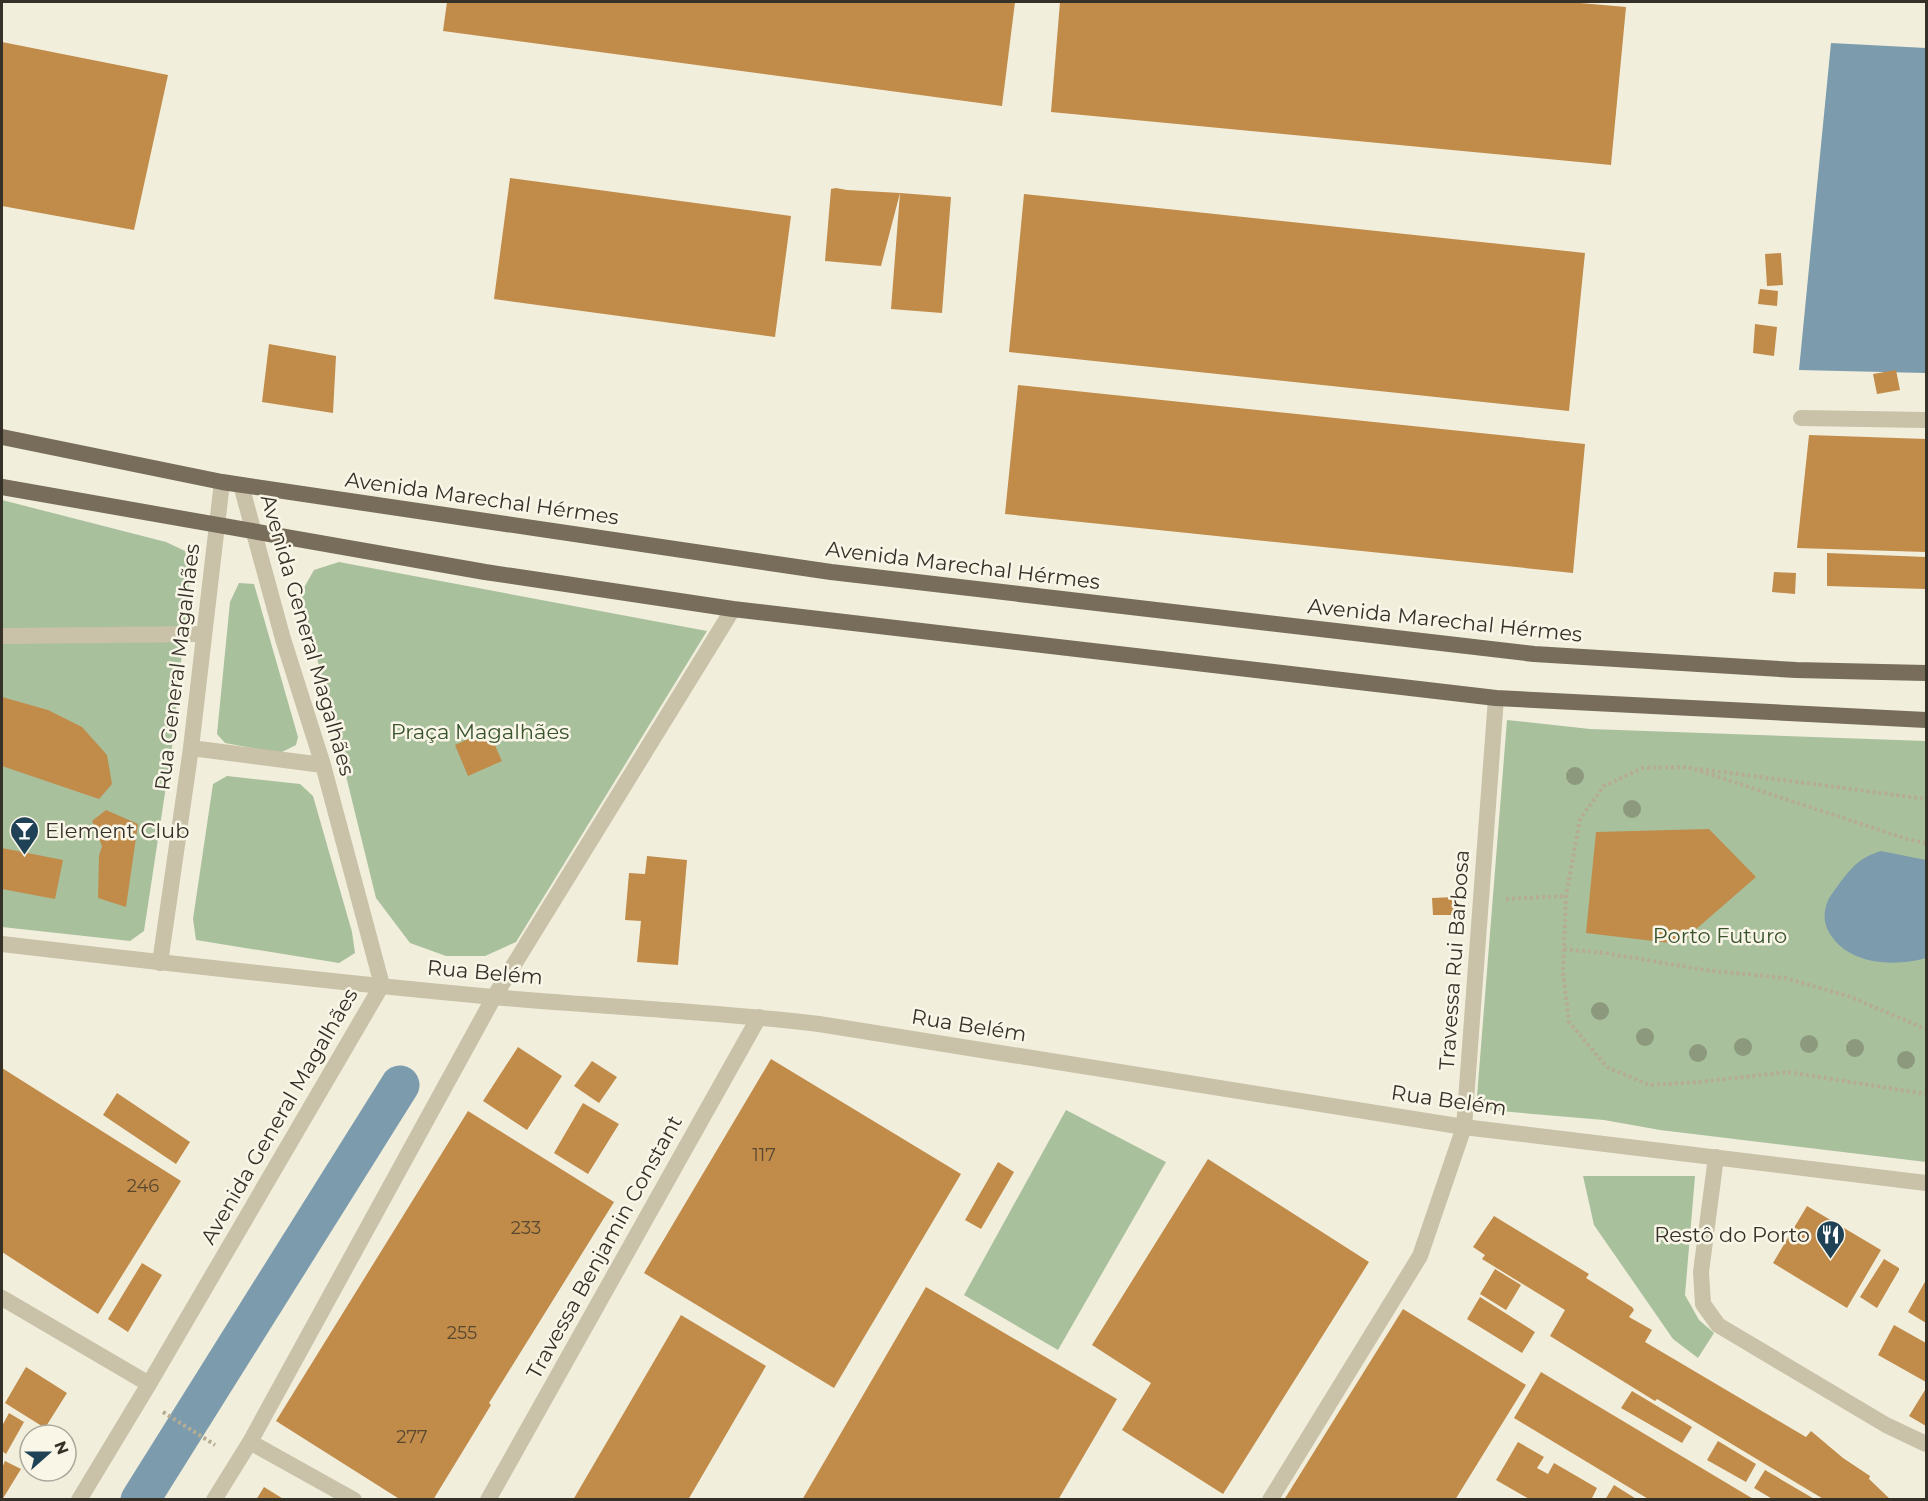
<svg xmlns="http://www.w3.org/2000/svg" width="1928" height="1501" viewBox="0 0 1928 1501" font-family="Montserrat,sans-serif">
<rect width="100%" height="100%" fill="#f1eedc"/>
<path fill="#a9c09d" d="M2,500l164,42 19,9 5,25 -18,171 -28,184 -14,10 -128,-14z
M339,562l368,69 -191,311 -31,14h-39l-36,-13 -34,-45 -75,-305 13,-23z
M239,583l15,1 44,153 -2,8 -16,8 -55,-10 -8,-9 13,-132z
M1507,720l83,9 336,12v421l-266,-32 -56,-10 -128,-11z
M227,776l73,8 13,12 39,136 3,21 -16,10 -143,-23 -3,-21 20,-135z
M1066,1110l100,52 -108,188 -94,-55z
M1583,1176h112l-10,119 14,25 15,13 -16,25 -25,-19 -79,-114z"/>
<path fill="#7c9cad" d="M1831,43l95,5v325l-127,-3z
M1881,851l45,9v98c-31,9 -77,7 -96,-24 -6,-9 -7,-20 -3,-31 2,-6 8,-13 12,-19 14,-18 20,-26 42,-33z"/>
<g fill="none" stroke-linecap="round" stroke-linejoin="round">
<path stroke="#7c9cad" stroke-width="39" d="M140,1500l260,-415"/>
</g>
<path fill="#c18b4a" d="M447,2h568l-13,104 -559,-75z
M1060,2h509l57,5 -15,158 -560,-53z
M2,42l166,33 -34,155 -132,-24z
M510,178l281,38 -16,121 -281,-38z
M836,188l11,2 53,3 51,4 -9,116 -51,-4 9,-116 -19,73 -56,-5 6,-72z
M1024,194l561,59 -16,158 -560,-59z
M1781,253l2,32 -16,1 -2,-32z
M1760,289l18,2 -1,15 -19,-2z
M1755,324l22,3 -3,29 -21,-3z
M269,344l67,12 -3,57 -71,-11z
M1896,370l4,20 -23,4 -4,-20z
M1018,385l567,59 -12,129 -568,-59z
M1809,435l117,4v113l-129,-4z
M1827,553l99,4v32l-99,-3z
M1774,572l22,1 -1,21 -23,-2z
M2,697l46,13 34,17 25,28 5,29 -13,15 -97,-33z
M488,730l14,31 -34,15 -13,-31z
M106,810l32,14 -12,83 -28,-9 1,-42 3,-10 -10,-25z
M1709,829l47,48 -77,67 -93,-11 10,-101z
M2,848l61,12 -8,39 -53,-10z
M647,856l40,4 -9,105 -41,-3 4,-41 -16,-1 4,-47 16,1z
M1454,897l1,18h-22l-1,-17z
M518,1047l44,29 -35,54 -44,-29z
M771,1059l190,115 -127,214 -190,-115z
M592,1061l25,16 -18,26 -25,-17z
M2,1068l179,113 -83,133 -96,-62z
M117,1093l73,49 -14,22 -73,-49z
M583,1103l36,21 -31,50 -34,-21z
M468,1111l146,91 -125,201 2,2 -58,95h-32l-125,-79z
M1208,1159l161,103 -146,232 -101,-64 29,-47 -59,-38z
M998,1162l16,10 -33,57 -16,-9z
M1807,1206l74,44 -34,58 -74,-45z
M1494,1216l95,58 -3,4 46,29 2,3 -5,7 23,13 -7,12 161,95 5,-6 32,27 27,18 -1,3 22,21h-66l-168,-101 -2,2 -105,-65 15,-26 -83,-51 3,-4 -12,-8z
M1884,1259l15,9v2l-22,38 -17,-11z
M142,1263l20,12 -34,57 -20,-13z
M1495,1269l26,16 -15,25 -26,-16z
M1926,1280v43l-18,-11z
M926,1287l191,112 -59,101h-256z
M1480,1297l55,35 -13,21 -55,-34z
M1403,1309l123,76 -71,115h-171z
M681,1315l85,51 -78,134h-115z
M1894,1325l32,18v39l-48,-27z
M26,1367l41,26 -22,35 -40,-25z
M1541,1372l214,128h-105l-136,-82z
M1925,1390l1,1v35l-17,-10z
M1632,1391l60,36 -10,16 -61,-35z
M9,1413l15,9 -18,32 -4,-3v-25z
M1718,1441l38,23 -10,18 -39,-22z
M1518,1442l26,15 -7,11 11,6 6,-11 43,25 -6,12h-60l-35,-20z
M5,1461l16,8 -19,31v-32z
M1765,1470l51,30h-42l-20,-12z
M1614,1485l24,15h-33z
M264,1487l21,13h-29z"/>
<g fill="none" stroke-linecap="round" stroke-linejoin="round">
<path stroke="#b5ac93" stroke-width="4" stroke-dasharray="3 3" stroke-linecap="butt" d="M1700,769l226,30
M1926,843l-16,-3 -222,-73 -46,1 -38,18 -24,33 -14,77 -3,76 6,50 38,45 42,18 50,-3 89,-10 138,22
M1506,899l60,-3
M1564,949l41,4 99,17 81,8 63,18 78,33
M163,1412l52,33"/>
<path stroke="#c9c1a8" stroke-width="16" d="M1801,418l125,2
M2,636l202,-2"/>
<path stroke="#c9c1a8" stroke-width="16" d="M191,748l132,17
M160,963l31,-215 31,-266
M1716,1157l-15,115 2,32 15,21 168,100 40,19
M2,1298l147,86
M250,1442l104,58
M79,1500l70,-116 233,-399 -59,-220 -40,-126 -42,-154
M214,1500l36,-58 244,-445 239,-388
M488,1500l271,-483
M1270,1500l150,-244 44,-129 32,-429"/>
<path stroke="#c9c1a8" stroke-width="16" d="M2,944c163,19 327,38 491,53 109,10 217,14 326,27l645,103 462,56"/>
<path stroke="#776d5a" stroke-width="16" d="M2,437l220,45 609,90 703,82 262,16 130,3
M2,487l483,85 248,37 763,89 430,22"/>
</g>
<g fill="#8c997c">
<circle cx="1575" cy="776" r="9"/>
<circle cx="1632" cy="809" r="9"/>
<circle cx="1600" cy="1011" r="9"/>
<circle cx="1645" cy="1037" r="9"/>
<circle cx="1809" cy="1044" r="9"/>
<circle cx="1743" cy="1047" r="9"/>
<circle cx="1855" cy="1048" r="9"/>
<circle cx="1698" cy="1053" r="9"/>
<circle cx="1906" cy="1060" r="9"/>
</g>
<defs>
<symbol id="bar-pin" viewBox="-11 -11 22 30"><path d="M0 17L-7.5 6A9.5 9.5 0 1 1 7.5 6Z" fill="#1f4256" stroke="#f9f6e8"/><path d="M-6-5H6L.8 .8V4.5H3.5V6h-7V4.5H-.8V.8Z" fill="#fff"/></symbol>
<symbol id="restaurant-pin" viewBox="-11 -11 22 30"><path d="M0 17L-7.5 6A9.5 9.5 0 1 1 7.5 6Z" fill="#1f4256" stroke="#f9f6e8"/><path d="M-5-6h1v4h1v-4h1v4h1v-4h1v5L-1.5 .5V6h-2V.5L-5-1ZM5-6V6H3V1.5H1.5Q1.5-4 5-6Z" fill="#fff"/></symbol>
</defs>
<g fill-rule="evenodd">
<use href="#bar-pin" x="8" y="814" width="33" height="45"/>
<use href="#restaurant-pin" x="1814" y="1218" width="33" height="45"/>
</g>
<g text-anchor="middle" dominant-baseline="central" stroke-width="5" stroke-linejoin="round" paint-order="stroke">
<g font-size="18" fill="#594830">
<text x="764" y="1155">117</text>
<text x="143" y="1186">246</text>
<text x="526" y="1228">233</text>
<text x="462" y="1333">255</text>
<text x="412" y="1437">277</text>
</g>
<g font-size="21" fill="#363128" stroke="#f9f6e8">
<text transform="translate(482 498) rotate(8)">Avenida Marechal Hérmes</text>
<text transform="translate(963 565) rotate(7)">Avenida Marechal Hérmes</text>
<text transform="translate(1445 620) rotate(6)">Avenida Marechal Hérmes</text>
<text transform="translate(308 635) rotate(74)">Avenida General Magalhães</text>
<text transform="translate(177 667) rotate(-83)">Rua General Magalhães</text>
<text transform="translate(1454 960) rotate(-86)">Travessa Rui Barbosa</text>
<text transform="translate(485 972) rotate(5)">Rua Belém</text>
<text transform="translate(969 1025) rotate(9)">Rua Belém</text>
<text transform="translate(1449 1100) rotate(8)">Rua Belém</text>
<text transform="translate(279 1116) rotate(-60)">Avenida General Magalhães</text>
<text transform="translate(604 1247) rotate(-61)">Travessa Benjamin Constant</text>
</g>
<g font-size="21" fill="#39532d" stroke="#f9f6e8">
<text x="480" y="731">Praça Magalhães</text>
<text x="1720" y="935">Porto Futuro</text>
</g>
<g font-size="21" fill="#363128" stroke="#f9f6e8" text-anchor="start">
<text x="45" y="830">Element Club</text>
<text x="1810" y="1234" text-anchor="end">Restô do Porto</text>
</g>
</g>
<rect width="1928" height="1501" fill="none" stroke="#363128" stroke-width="6"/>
<g transform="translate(48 1453) rotate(69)"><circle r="28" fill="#f9f6e8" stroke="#aba79b" stroke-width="1.5"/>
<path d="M0-4.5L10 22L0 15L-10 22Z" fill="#1f4256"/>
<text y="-9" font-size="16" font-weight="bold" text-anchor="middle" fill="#363128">N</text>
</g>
</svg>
